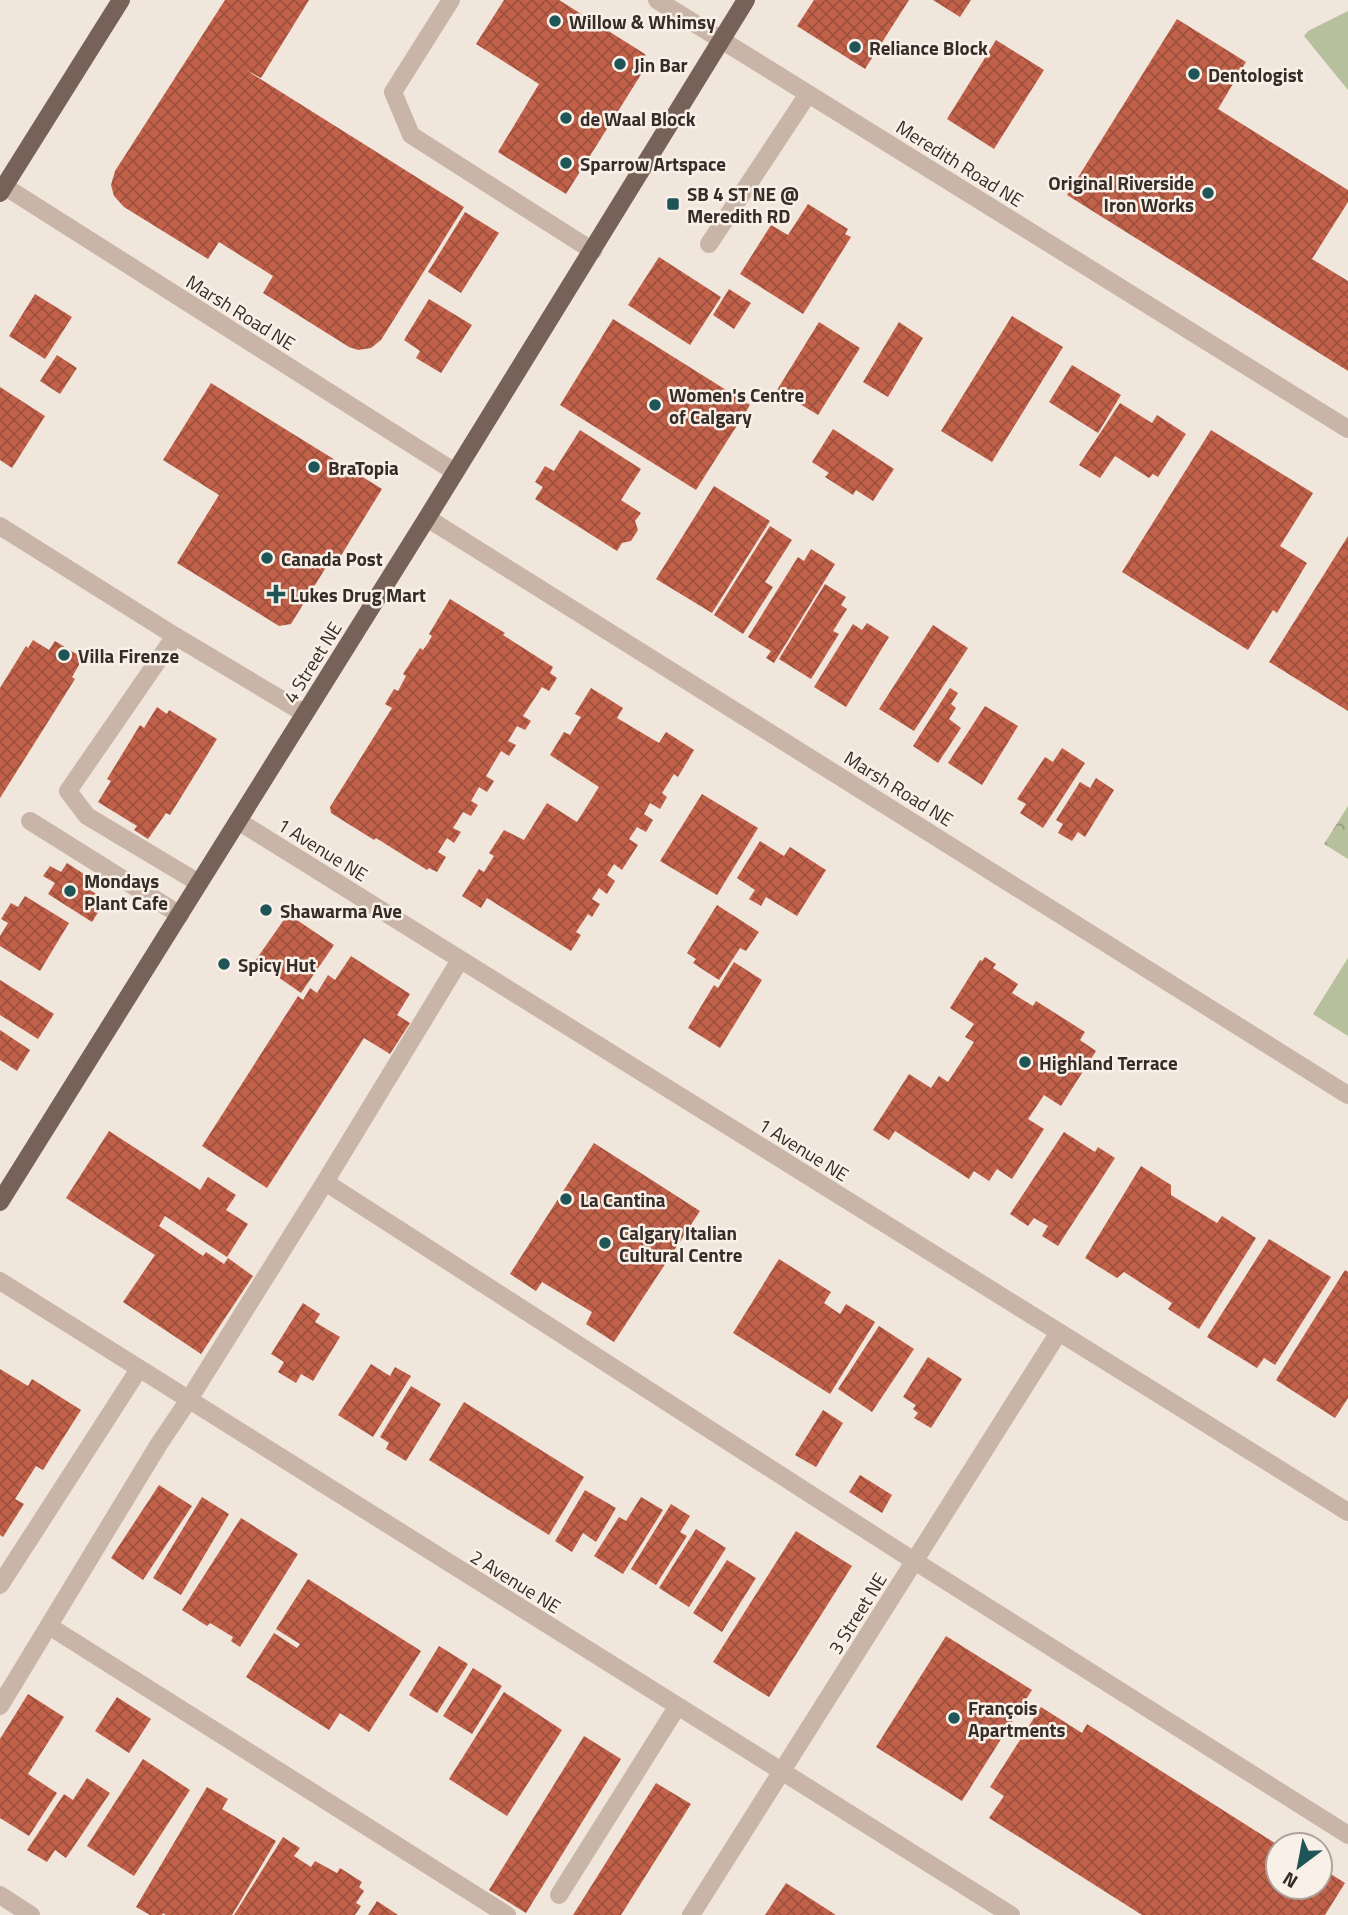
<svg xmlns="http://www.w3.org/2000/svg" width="1348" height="1915" viewBox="0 0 1348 1915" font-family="'Titillium Web',sans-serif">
<defs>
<pattern id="forest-crowns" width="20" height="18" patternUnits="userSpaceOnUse" patternTransform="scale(1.75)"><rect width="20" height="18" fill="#b6c09c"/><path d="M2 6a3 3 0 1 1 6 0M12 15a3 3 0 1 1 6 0" fill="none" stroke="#959c7f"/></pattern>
<pattern id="building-cross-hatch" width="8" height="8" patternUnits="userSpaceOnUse" patternTransform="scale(1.75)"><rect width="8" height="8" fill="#c1614a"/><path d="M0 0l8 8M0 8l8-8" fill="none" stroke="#9e503e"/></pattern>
</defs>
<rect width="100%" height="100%" fill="#f1e6dc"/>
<path fill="#b6c09c" d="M1348,11v79l-44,-54 4,-5z
M1348,958v78l-35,-22z"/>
<path fill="url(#forest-crowns)" d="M1348,806v53l-24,-15z"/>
<path fill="url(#building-cross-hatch)" d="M225,0h84l-48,78 -15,-8 218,137 -83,133 -10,8 -13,2 -9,-3 -86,-54 10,-17 -54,-34 -11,17 -84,-52 -10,-11 -3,-11 4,-14z
M504,0h55l86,54 2,11 -81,129 -68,-42 41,-68 -63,-40z
M814,0h95l-44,69 -68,-43z
M933,0h38l-11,17z
M1177,19l69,43 -28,47 130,81v12l-36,57 36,22v90l-281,-176z
M996,40l48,30 -50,79 -47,-30z
M808,204l40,25 -3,5 6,3 -48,77 -63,-40 31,-49 17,10z
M465,212l34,21 -38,60 -33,-21z
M659,257l62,40 -31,48 -62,-40z
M729,289l22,14 -17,26 -21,-14z
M35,294l37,23 -27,42 -36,-23z
M429,299l43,26 -31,48 -25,-15 4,-7 -16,-11z
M1012,316l51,31 -71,115 -51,-31z
M613,319l137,86 -54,85 -136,-85z
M819,322l41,26 -42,67 -41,-25z
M899,322l24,16 -35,59 -25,-15z
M57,355l20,13 -17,26 -20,-13z
M1072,365l49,30 -23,38 -49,-31z
M211,383l171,106 -48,78 -6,-3 -37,60 -12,2 -102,-63 42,-68 -56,-35z
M0,387l45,29 -33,52 -12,-8z
M1120,403l32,20 5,-8 29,19 -28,43 -5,-3 -4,4 -34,-22 -15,22 -21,-13z
M833,429l61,40 -21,32 -17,-11 -3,5 -28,-18 4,-4 -17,-11z
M580,430l61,39 -20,31 20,13 -6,8 3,9 -7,11 -9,2 -5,8 -82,-52 8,-12 -8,-5 10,-16 9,5z
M1211,430l102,63 -33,53 27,17 -30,50 -4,-3 -25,40 -126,-78z
M714,486l56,35 -58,92 -56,-34z
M770,526l22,14 -27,42 8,5 -30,47 -29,-19z
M1348,536v175l-79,-49z
M811,549l24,15 -61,99 -8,-5 5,-7 -23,-14 50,-80 6,4z
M825,584l21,13 -5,8 6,4 -14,22 6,3 -28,45 -32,-20z
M450,599l55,34 -2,2 50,32 -3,6 7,5 -8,13 -7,-4 -19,29 8,5 -6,9 -8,-4 -9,15 8,4 -7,11 -8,-5 -15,25 8,5 -7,11 -8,-5 -8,14 7,4 -7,11 -8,-4 -10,16 8,4 -7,11 -7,-5 -9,14 8,5 -9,15 -8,-4 -2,2 -51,-32 -2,2 -43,-27 -1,-6 62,-99 -7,-4 9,-15 4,2 8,-15 -3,-2 17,-26 3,2 5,-7 4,-7 -3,-2z
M867,623l22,14 -43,70 -32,-20 39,-63 9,6z
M933,625l35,23 -54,83 -35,-22z
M33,640l16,10 6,-9 28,17 -11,19 3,2 -75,119v-110l26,-42 2,2z
M591,688l32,20 -6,10 42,25 7,-11 28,18 -16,27 -4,-3 -12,19 5,4 -7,12 -10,-6 -6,11 9,6 -7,12 -9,-5 -8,12 9,6 -16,25 -8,-6 -7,11 8,6 -8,13 -8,-6 -7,11 8,5 -8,13 -4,-3 -12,18 5,3 -10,16 -84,-53 -6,10 -19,-12 17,-27 5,3 10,-16 -5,-3 15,-23 20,10 23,-37 30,19 22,-35 -49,-32 14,-23 6,3 11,-18 -6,-3z
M950,688l8,5 -7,11 5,4 -7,11 12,9 -23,35 -25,-17z
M985,706l33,20 -36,59 -34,-22z
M157,707l10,7 2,-4 48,29 -47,76 -4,-2 -18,26 -14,-9 3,-4 -39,-24 13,-21 -4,-2 33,-54 4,3z
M1062,748l23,15 -42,65 -23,-15 6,-9 -9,-5 28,-42 8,5z
M1096,778l18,12 -29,47 -7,-5 -6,9 -14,-8 5,-9 -7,-4 24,-38 10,6z
M702,794l56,34 -41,67 -57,-34z
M760,841l24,15 6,-9 36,23 -29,46 -31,-19 -5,9 -12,-7 6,-9 -18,-12z
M67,863l23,15 -5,9 21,13 -14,22 -44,-28 7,-11 -12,-7 7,-10 11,6z
M25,896l44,27 -29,48 -40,-25v-10l8,-13 -7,-4 10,-16 7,4z
M717,905l42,27 -13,19 -6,-3 -21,32 -26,-17 3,-4 -9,-6z
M288,914l46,31 -33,48 -46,-32z
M351,956l59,38 -13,21 13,8 -20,31 -26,-16 -97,150 -65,-42 96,-150 5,4 7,-12 7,5 11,-18 7,5z
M985,957l11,7 -3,4 25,16 -6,9 21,13 3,-5 49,31 -5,8 16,11 -35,55 -17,-11 -16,24 16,10 -32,50 -15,-10 -8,12 -15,-10 -5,8 -74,-48 -6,9 -16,-10 36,-56 22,14 8,-12 9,6 26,-40 -9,-5 9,-13 -24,-16 30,-48 2,1z
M734,962l28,18 -42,68 -32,-20 26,-43 4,3z
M0,980l54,34 -16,25 -38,-24z
M0,1030l30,20 -13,21 -17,-11z
M109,1131l91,59 8,-13 28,18 -10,15 22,14 -21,33 -62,-41 -6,10 44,30 3,-4 18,12 4,-6 25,18 -52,78 -78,-52 32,-47 -89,-57z
M1064,1132l31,20 3,-5 17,11 -57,88 -16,-10 6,-10 -14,-8 -6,8 -18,-12z
M594,1143l106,68 -86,131 -28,-18 6,-12 -50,-30 -6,9 -26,-17z
M1141,1166l30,19v10l46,28 5,-7 34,22 -57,91 -31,-20 4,-6 -48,-31 -7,6 -32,-20z
M1269,1239l62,38 -56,88 -11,-7 -7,10 -50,-31z
M779,1259l52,33 -7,11 16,11 6,-10 29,18 -45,72 -97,-61z
M1345,1270l3,2v126l-13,20 -59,-38z
M303,1303l17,11 -5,8 25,15 -27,44 -12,-7 -5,9 -18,-11 6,-10 -13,-8z
M879,1326l35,23 -42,63 -34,-23z
M928,1357l34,22 -31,49 -17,-10 4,-5 -5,-4 3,-4 -13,-8z
M371,1364l19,12 5,-9 16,9 -38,61 -35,-22z
M0,1369l28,17 4,-7 49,31 -38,60 -7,-4 -21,33 9,5 -21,33 -3,-2z
M411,1386l30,18 -35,57 -20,-12 3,-6 -9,-6z
M464,1402l120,75 -35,58 -120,-75z
M823,1410l20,13 -27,44 -21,-12z
M860,1475l32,20 -10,18 -33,-21z
M159,1485l33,21 -49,74 -32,-22z
M585,1490l31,18 -20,34 -13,-9 -11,19 -17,-11z
M202,1497l27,17 -48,81 -28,-17z
M641,1497l22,13 -40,64 -29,-18 25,-39 7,4z
M671,1504l19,12 -10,16 7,4 -31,49 -25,-16z
M241,1518l57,36 -58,93 -9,-6 2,-4 -23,-14 -3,3 -25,-16z
M696,1529l30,19 -37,59 -30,-19z
M796,1531l56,35 -83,131 -56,-35z
M727,1560l29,18 -34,54 -29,-19z
M308,1579l113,72 -52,81 -29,-19 -11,17 -83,-53 28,-44 23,15 3,-4 -24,-15z
M946,1636l86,54 -70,111 -86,-54z
M439,1646l29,18 -31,49 -28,-18z
M473,1668l29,18 -30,48 -29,-18z
M504,1692l58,38 -55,86 -58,-37z
M28,1694l36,23 -36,57 29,19 -28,43 -29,-18v-79z
M117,1697l34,22 -22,34 -34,-22z
M1041,1707l41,26 5,-9 191,121v42h42v-20l25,16 -20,32h-183l-153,-97 15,-22 -14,-9z
M584,1736l37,23 -95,154 -37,-23z
M143,1759l47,31 -56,86 -47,-30z
M87,1778l23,15 -44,65 -11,-8 -8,12 -20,-12 37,-56 9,6z
M656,1783l35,21 -70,111h-48z
M207,1787l21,12 -6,10 54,32 -44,74h-66l-3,-2 -1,2h-12l-14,-8z
M283,1837l17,11 -6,8 17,11 4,-6 22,12 3,-5 22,14 -3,5 5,4 -8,12 5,3 -6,9h-121z
M786,1883l50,32h-71z
M377,1901l21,14h-30z"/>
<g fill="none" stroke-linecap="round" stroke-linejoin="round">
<path stroke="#c9b5a8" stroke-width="18" d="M451,0l-58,92 18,43 182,116
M657,0l691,429
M4,186l451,286
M709,244l99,-150
M427,518l921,577
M0,526l175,110 129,77
M175,636l-107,155 19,25 112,67
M30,821l150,94
M238,821l1110,691
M325,1182l572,368 451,285
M0,1281l1011,634
M0,1585l139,-216
M49,1626l458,289
M0,1706l159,-262 29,-43 137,-219 135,-222
M0,1895l31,20
M559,1895l118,-188
M691,1915l368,-583"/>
<path stroke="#77625a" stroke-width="18" d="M0,193l121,-193
M0,1202l427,-684 319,-518"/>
</g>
<g fill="#1f5556" stroke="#f9f0e8" stroke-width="2.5">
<circle cx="555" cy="21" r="7"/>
<circle cx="855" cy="47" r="7"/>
<circle cx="620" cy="64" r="7"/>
<circle cx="1194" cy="74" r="7"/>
<circle cx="566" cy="118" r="7"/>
<circle cx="566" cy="163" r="7"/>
<circle cx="1208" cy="193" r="7"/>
<rect x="666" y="197" width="14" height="14" rx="3.5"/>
<circle cx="655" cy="405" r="7"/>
<circle cx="314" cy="467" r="7"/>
<circle cx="267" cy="558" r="7"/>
<path d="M272.5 583.5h7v7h7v7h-7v7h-7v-7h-7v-7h7z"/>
<circle cx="64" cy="655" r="7"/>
<circle cx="70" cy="891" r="7"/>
<circle cx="266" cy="910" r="7"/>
<circle cx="224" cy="964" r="7"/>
<circle cx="1025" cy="1062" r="7"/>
<circle cx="566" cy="1199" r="7"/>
<circle cx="605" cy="1243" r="7"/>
<circle cx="954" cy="1718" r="7"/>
</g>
<g text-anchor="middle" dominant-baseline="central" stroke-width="5" stroke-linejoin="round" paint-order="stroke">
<g font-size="19" font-weight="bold" fill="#362c28" stroke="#f9f0e8" text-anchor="start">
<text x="569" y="21">Willow &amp; Whimsy</text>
<text x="869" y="47">Reliance Block</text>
<text x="634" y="64">Jin Bar</text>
<text x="1208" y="74">Dentologist</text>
<text x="580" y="118">de Waal Block</text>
<text x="580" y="163">Sparrow Artspace</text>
<text x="1194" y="182" text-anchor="end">Original Riverside<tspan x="1194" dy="22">Iron Works</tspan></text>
<text x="687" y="193">SB 4 ST NE @<tspan x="687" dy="22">Meredith RD</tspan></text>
<text x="669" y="394">Women's Centre<tspan x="669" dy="22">of Calgary</tspan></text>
<text x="328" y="467">BraTopia</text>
<text x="281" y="558">Canada Post</text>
<text x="290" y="594">Lukes Drug Mart</text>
<text x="78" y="655">Villa Firenze</text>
<text x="84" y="880">Mondays<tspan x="84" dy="22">Plant Cafe</tspan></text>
<text x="280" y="910">Shawarma Ave</text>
<text x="238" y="964">Spicy Hut</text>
<text x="1039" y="1062">Highland Terrace</text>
<text x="580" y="1199">La Cantina</text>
<text x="619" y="1232">Calgary Italian<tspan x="619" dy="22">Cultural Centre</tspan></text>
<text x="968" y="1707">François<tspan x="968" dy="22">Apartments</tspan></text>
</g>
<g font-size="19" fill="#362c28" stroke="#f9f0e8">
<text transform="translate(960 163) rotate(32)">Meredith Road NE</text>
<text transform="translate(241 312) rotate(32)">Marsh Road NE</text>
<text transform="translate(312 662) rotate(-58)">4 Street NE</text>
<text transform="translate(899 788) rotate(32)">Marsh Road NE</text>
<text transform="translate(323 849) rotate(32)">1 Avenue NE</text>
<text transform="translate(804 1149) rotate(32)">1 Avenue NE</text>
<text transform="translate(516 1581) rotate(32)">2 Avenue NE</text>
<text transform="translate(857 1613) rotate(-58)">3 Street NE</text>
</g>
</g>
<g transform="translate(1299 1866) rotate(212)"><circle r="33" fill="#f9f0e8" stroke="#aba29b" stroke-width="2"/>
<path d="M0-5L12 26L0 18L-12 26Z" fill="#1f5556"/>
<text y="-10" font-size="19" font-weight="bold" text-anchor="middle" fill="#362c28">N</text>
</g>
</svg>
